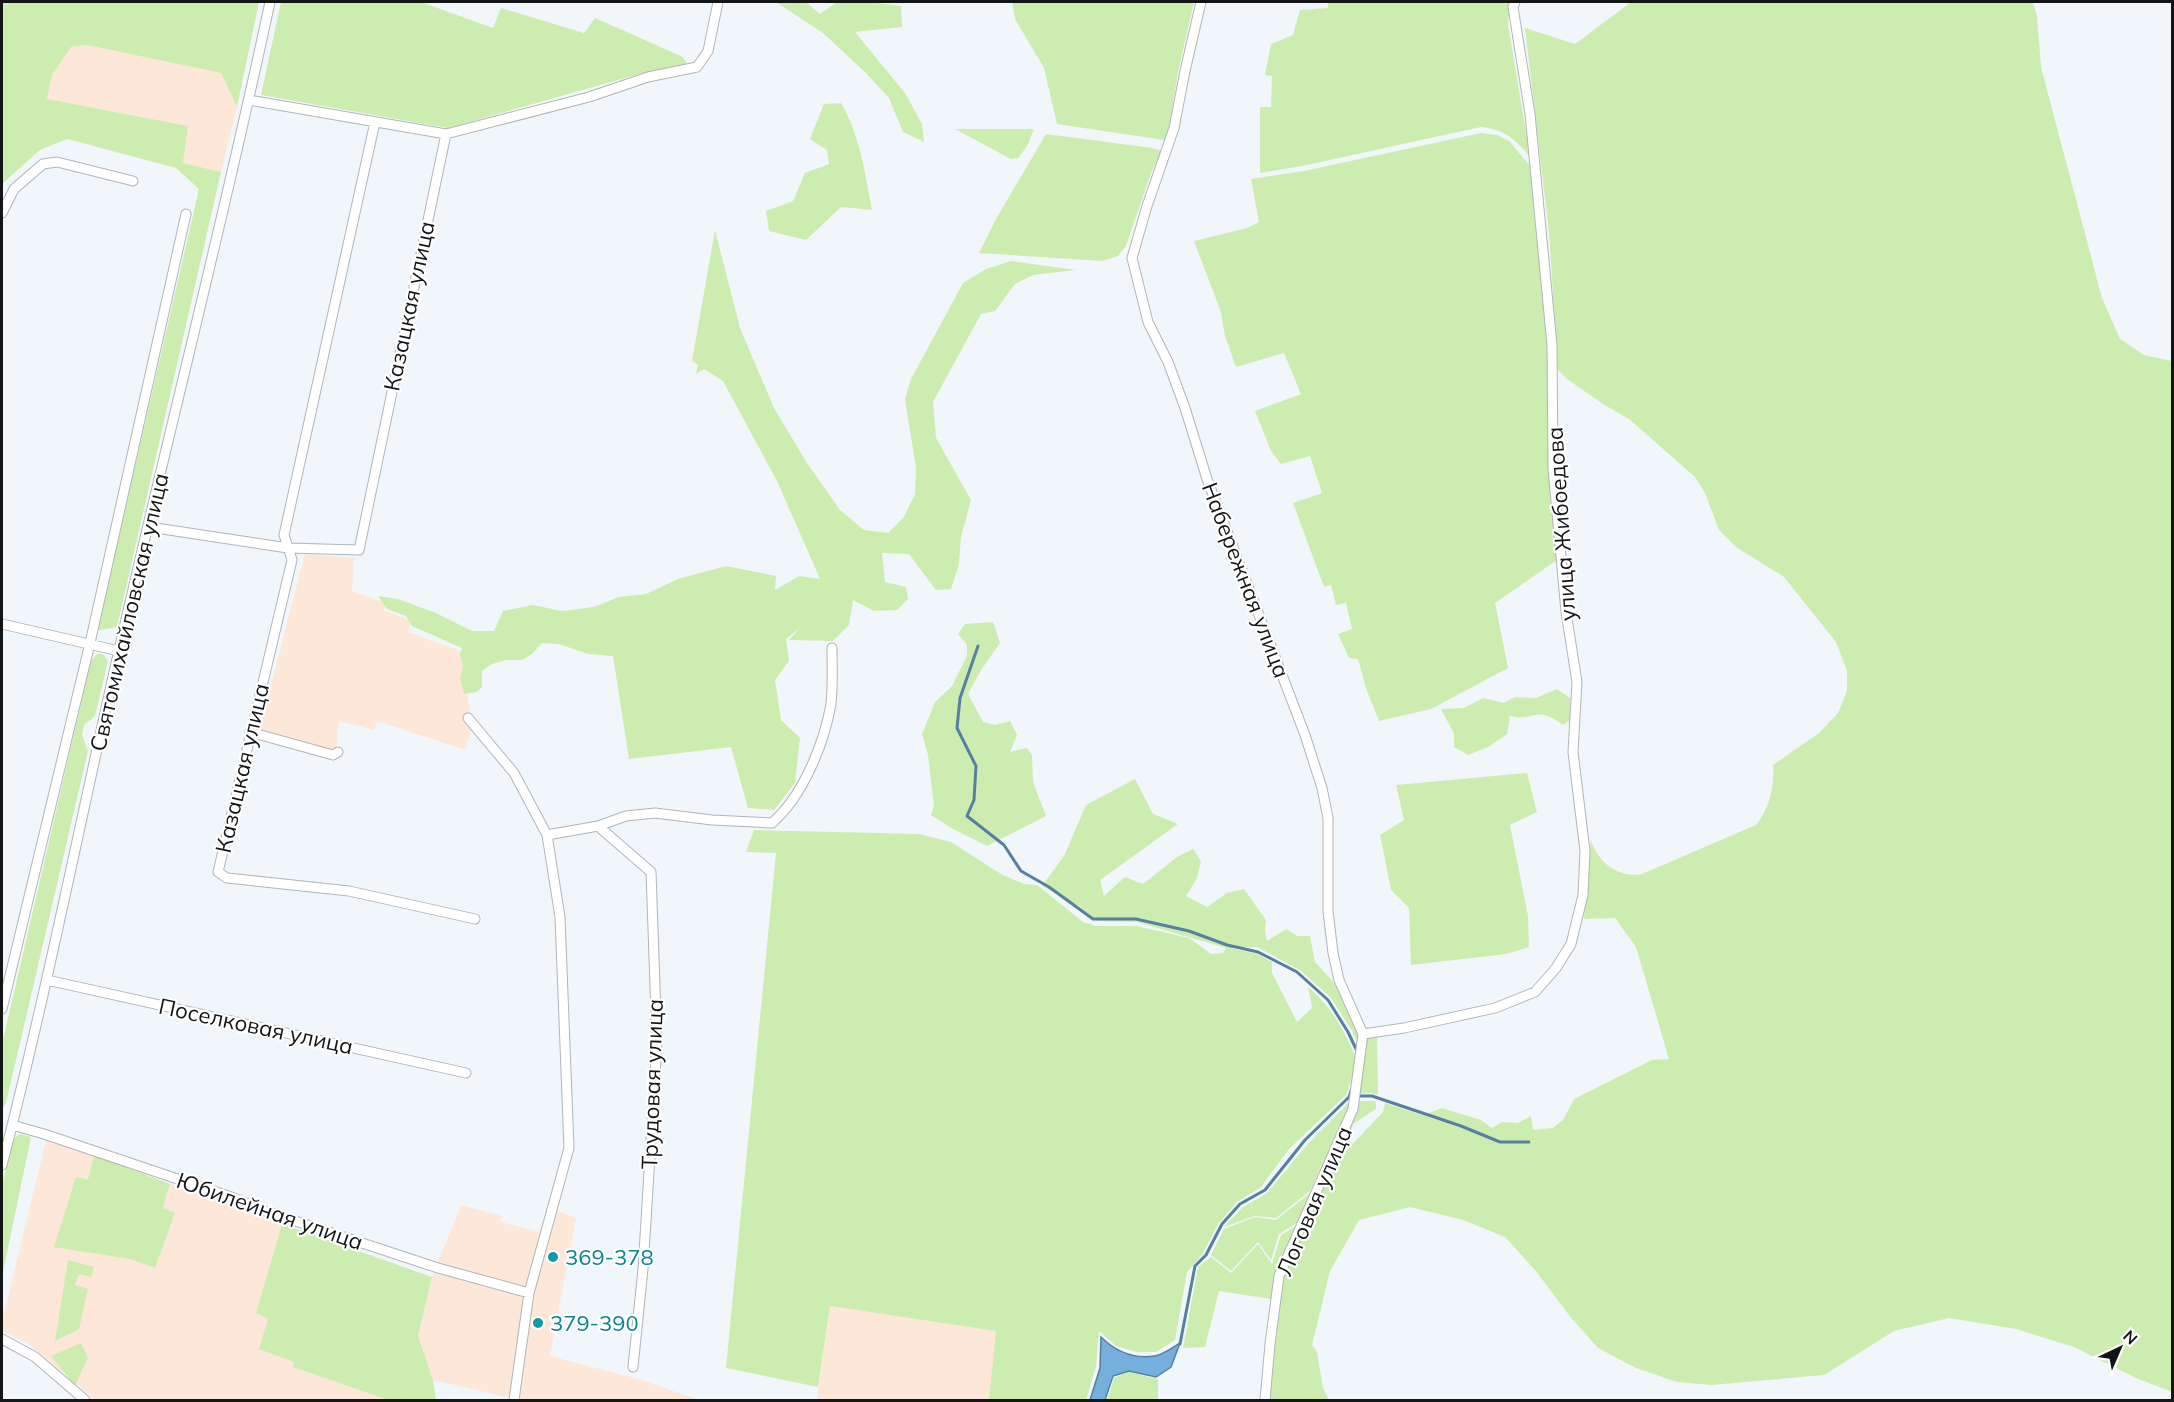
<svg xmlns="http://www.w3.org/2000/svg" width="2174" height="1402" viewBox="0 0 2174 1402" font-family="Mulish,sans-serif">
<rect width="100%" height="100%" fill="#f1f6fb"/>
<path fill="#fce7d9" d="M87,45l134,28 16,34 -16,65 -38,-9 5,-37 -141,-27 5,-24 19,-28z
M305,554l49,4 -2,33 34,12 -2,7 27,11 -3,11 58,21v36l7,37 -8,24 -88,-29 -3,9 -35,-9 -3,30 -5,2 -72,-22z
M46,1141l48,14 -6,24 -12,-2 54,82 25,9 20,-55 -12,-5 7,-24 112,40 -26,89 12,6 26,43 -1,5 95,33h-292l-70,-58 -24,-11v-9z
M461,1205l41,11 -1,6 39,10 7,-25 29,11 -26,138 92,24 57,20h-187l-5,-3 -74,-17 -15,-44 14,-59z
M830,1306l166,25 -6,69h-173z"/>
<path fill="#cdecb0" d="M2,2h257l-22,105 -16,-34 -134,-28 -16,2 -19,28 -5,24 141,27 -5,37 38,9 -104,455 -23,4 25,-94 80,-348 -23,-21 -109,-29 -27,11 -38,34z
M281,2h140l72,26 8,-20 83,25 11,-15 88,39 4,7 -48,10 -191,54 -187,-33z
M776,2h30l14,12 17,-12h33l31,4 1,21 -47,5 50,61 17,31 2,18 -21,-10 -14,-34 -24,-26 -42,-39z
M1012,2h182l-16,70 -9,56 -5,12 -107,-16 -13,-56 -29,-49z
M1328,2h182l-2,22 22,132c-17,-17 -23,-26 -49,-29l-179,39 -42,7v-66h11l1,-31 -7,-1 6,-31 22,-9 7,-25 28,-2z
M1631,2h402l4,14 4,51 61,231 18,41 24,16 28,6v1031l-36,-14 -62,-31 -58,-18 -67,-11 -55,13 -70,44 -113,10 -34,-3 -41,-14 -38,-20 -26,-29 -37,-49 -30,-33 -42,-17 -53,-13 -51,13 -29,51 -18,74 5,7 6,36 6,12h-61l9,-80 3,-8 -1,-12 3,-24 48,-108 53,-56 2,-9 75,24 39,16 31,-1 3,-1h-32l-38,-16 -37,-11 16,-6 39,12 11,8 10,-6 16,1 13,-7 2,14 20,-2 10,-8 11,-21 78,-39 17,-1 -33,-112 -21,-29 -31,1 7,-79c7,23 27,38 51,34l114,-49c13,-16 19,-38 17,-60l46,-32 19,-20 9,-22v-20l-11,-29 -52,-65 -48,-30 -17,-17 -14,-37 -10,-16 -66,-58 -26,-15 -36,-25 -9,-9 -9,-138 -24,-204 50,16z
M841,103c19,32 24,70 31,107l-31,-3 -35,33 -37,-9 -3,-20 27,-10 12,-28 24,-9 -2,-14 -17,-11 14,-35z
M955,129h79l-7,17 -9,12 -7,1z
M1481,133l16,2 12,6 23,27 17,186v115l8,91 -62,43 13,65 -77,41 -52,12 -12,-30 -9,-32 -9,-1 -11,-24 14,-5 -6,-26 -10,2 -5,-20 -7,2 -31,-84 29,-10 -12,-37 -29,8 -10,-13 -16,-40 46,-17 -17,-41 -48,14 -11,-31 -4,-24 -27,-71 53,-13 12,-6 -8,-43 53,-8z
M1046,134l106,14 10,3 -11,22 -25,73 -8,10 -15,5 -124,-8 17,-34z
M715,230l25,98 34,80 33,55 33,47 24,20 24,3 16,-16 11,-23 1,-26 -11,-69 6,-20 52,-96 23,-14 25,-8 65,9 -43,5 -18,9 -20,27 -14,3 -48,88 3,36 35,62 -10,37 -2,27 -8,25 -15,1 -27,-36 -27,-1 3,29 21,5 2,12 -11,11 -23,1 -21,-11 -4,25 -16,16 -44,-1 11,-12 -14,11 3,22 -14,19 6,40 19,18 -5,45 -21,27 -26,-2 -17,-61 -102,12 -16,-103 -25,-2 -29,-10 -17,-1 -10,11 -10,6h-16l-14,4 -10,7v16l-5,5 -13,2 -4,-16 3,-11 -3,-13 2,-6 -50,-22 -6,-10 -19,-7 -9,-13 20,3 38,14 36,18h22l9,-20 30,-6 29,6 32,-4 25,-10 27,-3 32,-15 48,-13 50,10 -1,14 24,-14 21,3 -43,-98 -54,-100 -19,-12 -8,5 2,-9 -6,-4z
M993,622l7,21 -19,27 -13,24 15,28 12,3 15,-4 7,14 -7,17 17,-4 5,7 1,27 13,34 -59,30 -34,-17 -22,-14 3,-9 -6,-51 -6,-21 13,-32 17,-16 15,-30v-11l-9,-11 7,-10z
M97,654h6l5,7 -13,55 -11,9 -2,10 6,16 -82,352 -4,8v-67l89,-383z
M1557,689l13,9v22l-7,5c-28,-21 -27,-3 -53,-9l-3,18 -19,13 -20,8 -14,-8v-13l-13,-25 23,-1 19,-10 21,5 11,-6 21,1z
M1527,773l10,39 -27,13 18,91 1,31 -23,7 -95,11 -2,-57 -18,-18 -11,-55 24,-15 -8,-35z
M1135,779l18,35 25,10 -78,56 4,16 21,-19 18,7 34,-27 16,-8 8,12 -4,17 -11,18 21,11 20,-14 17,-4 22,31 -1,10 2,11 19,-12 11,7h13l5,26 24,26 9,24 8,14 21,12 1,57 -7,-2 -20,1 14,-34 -13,-29 -21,-33 -31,-28 -43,-23 -27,1 28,6 14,8v11l25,49 15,-14 -4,-21c26,22 36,44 50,75l-12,33 -57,54 -28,38 -24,15 -19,22 -16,31 -15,17 -12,68 -19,12h-19l-21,-6 -17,-15 -3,36 -10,33h-97l7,-69 -166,-25 -12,81 -92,-19 50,-515 -30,-1 8,-22 165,4 32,8 50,32 23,10 13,1 46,37 13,4h40l53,12 22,16 12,-1 3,-5 -89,-26 -40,-1 -18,-15 -37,-20 22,-30 22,-51z
M1350,1101h26v8l-23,15 -2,7 -26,27 -15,33 -34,27 -21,-2 -31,11 19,-20 24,-14 40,-48z
M20,1134l11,3 -29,140v-89l9,-48z
M94,1155l76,29 -7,24 12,5 -20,55 -25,-9 -76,-12 22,-70 12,2z
M1310,1193l-12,29 -19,12 -8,26 -13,-18 -27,29 -20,-16 13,-26 31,-12 21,3z
M282,1224l150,53 -14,59 15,44 3,20h-48l-95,-33 1,-5 -35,-13 9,-30 -12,-6z
M1298,1225l-22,50 -5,24 -52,-8 -14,56 -22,1 15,-81 13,-10 20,16 27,-29 14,20 9,-29z
M68,1260l26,7 -3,10 -12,-3 -4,11 13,4 -9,40 -24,12z
M81,1343l7,15 -13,28 -24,-30z
M1129,1372l29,7v21h-51l7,-22z"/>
<path fill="#75afdb" stroke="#5780a0" stroke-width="1.5" d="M1101,1337c15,15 32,22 53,19 9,-1 19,-9 26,-13l-9,24 -15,10 -27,-6 -16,5 -8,24h-15l10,-32z"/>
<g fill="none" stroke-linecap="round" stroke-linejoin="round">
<path stroke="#5780a0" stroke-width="3" d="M978,646l-18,52 -3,30 19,38 -2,34 -7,16 37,29 17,26 28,16 44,32h43l53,12 38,14 31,7 39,20 31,28 20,32 9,19
M1357,1096h15l89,30 39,16h29
M1180,1344l15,-78 11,-11 16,-31 18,-20 25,-14 40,-50 44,-43 3,-9"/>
<defs>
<path id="minor" d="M1201,2l-16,69 -11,57 -27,78 -15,52 16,64 20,40 17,46 22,71 98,256 17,53 6,30v93l5,42 6,27 24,54 41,-6 91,-20 40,-16 21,-24 15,-24 12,-49 2,-44 -12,-99 4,-70 -11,-70 -13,-144 -1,-123 -22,-231 -17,-107 2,-5
M249,100l197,34 143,-37 59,-20 49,-10 11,-16 10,-49
M375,122l-91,413 8,25 -74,312 9,6 122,13 126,28
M2,213l12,-24 29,-25 14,-2 76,19
M149,527l139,21 71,2 87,-416
M2,624l117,27
M468,718l46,55 33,62 13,82 9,231 -40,145 -15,107
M250,732l83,23 5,-3
M598,826l53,46 6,171 -14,226 -10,98
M547,835l51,-9 28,-10 29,-3 57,7 60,3c31,-27 52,-79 59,-119 2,-18 1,-38 1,-56
M47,980l419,93
M2,1009l88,-366 96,-429
M12,1125l32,9 190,64 31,13 173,57 91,25
M2,1165c44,-170 78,-343 117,-515 49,-216 105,-431 151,-648
M2,1339l33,18 50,43
M1265,1400l5,-56 9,-68 74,-167 10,-75"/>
</defs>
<use href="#minor" stroke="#b0b5ba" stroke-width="11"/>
<use href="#minor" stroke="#fff" stroke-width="9"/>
</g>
<g fill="#0f9aa8" stroke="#fff" stroke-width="2">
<circle cx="553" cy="1257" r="6"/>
<circle cx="538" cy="1323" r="6"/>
</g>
<g text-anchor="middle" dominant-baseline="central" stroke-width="4.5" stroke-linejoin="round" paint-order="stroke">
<g font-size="22" fill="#121415" stroke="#fff">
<text transform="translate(409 306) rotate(-78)">Казацкая улица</text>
<text transform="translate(1561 524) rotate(-94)">улица Жибоедова</text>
<text transform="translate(1246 580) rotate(69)">Набережная улица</text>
<text transform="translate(129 612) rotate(-77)">Святомихайловская улица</text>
<text transform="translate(242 768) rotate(-77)">Казацкая улица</text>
<text transform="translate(256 1026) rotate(12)">Поселковая улица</text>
<text transform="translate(652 1084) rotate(-88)">Трудовая улица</text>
<text transform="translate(1314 1201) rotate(-67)">Логовая улица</text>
<text transform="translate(270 1211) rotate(19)">Юбилейная улица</text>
</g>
<g font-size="22" fill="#0d838f" stroke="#fff" text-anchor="start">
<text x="565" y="1257">369-378</text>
<text x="550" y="1323">379-390</text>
</g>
</g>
<rect width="2174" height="1402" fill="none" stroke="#121415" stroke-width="6"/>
<g transform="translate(2120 1348) rotate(44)" stroke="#ffffff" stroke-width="4.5" paint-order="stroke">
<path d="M0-4.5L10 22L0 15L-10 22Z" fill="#121415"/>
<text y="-9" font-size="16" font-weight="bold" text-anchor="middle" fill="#121415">N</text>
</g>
</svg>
